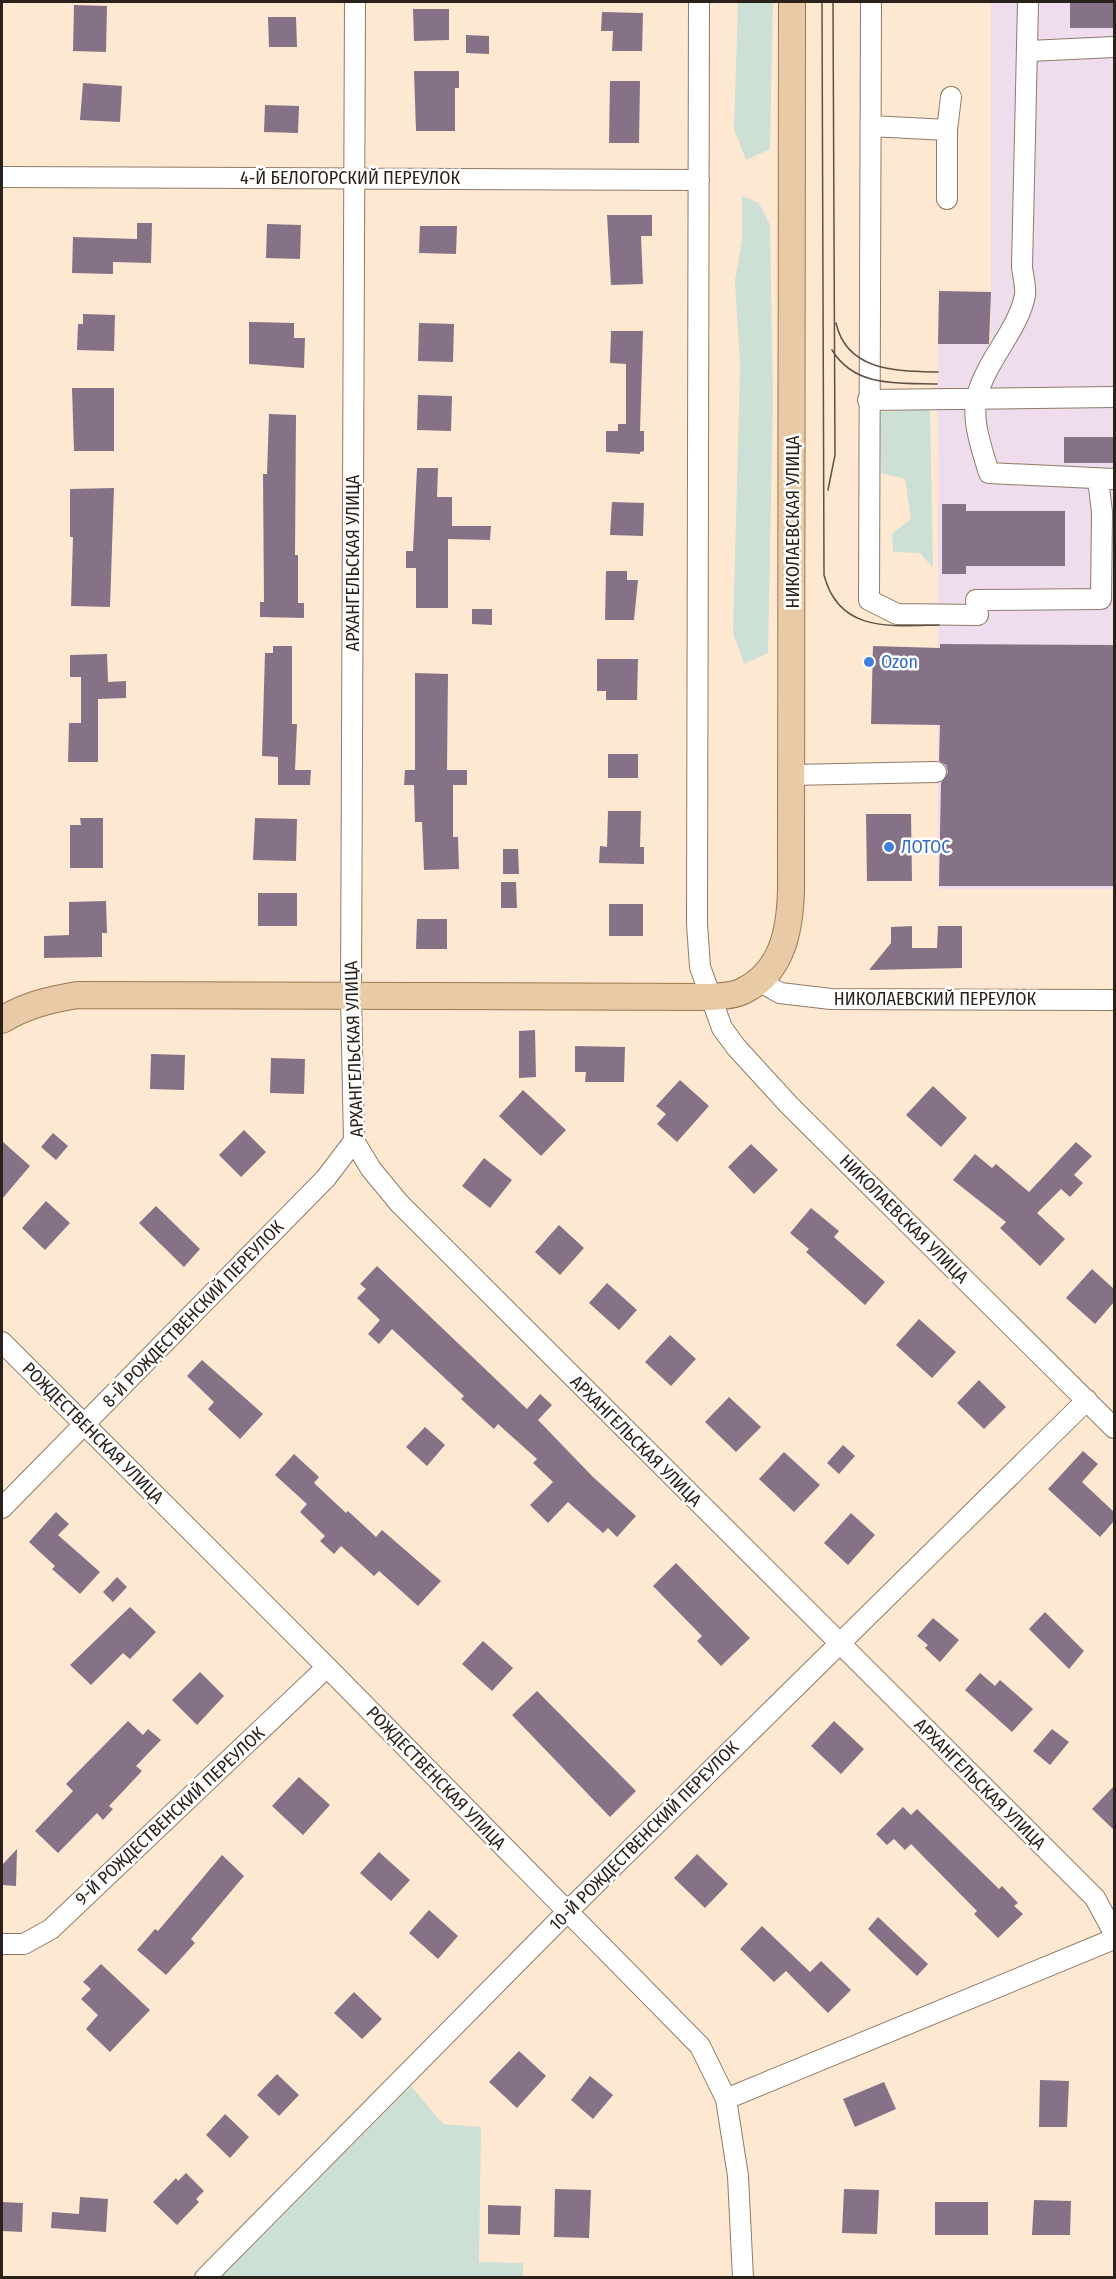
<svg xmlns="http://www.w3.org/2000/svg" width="1116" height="2279" viewBox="0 0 1116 2279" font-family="'Fira Sans Condensed',sans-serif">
<rect width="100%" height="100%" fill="#fee8d2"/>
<path fill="#efdcec" d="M991,2h123v887h-176v-545h53z"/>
<path fill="#cce0d6" d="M738,2h35l-3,147 -24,11 -12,-31z
M742,196l17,7 11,22 3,174 -5,254 -24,11 -11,-31 7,-267 -5,-86 7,-40z
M930,409l3,159 -13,-15 -27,-1 -1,-18 19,-15 -6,-40 -24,-6 -1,-61z
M411,2086l32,38 38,3 -2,135 44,1v15h-306z"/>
<path fill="#867287" d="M1070,2h44v26h-44z
M74,5l33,1 -1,46 -33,-1z
M413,9h36v31l-35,1z
M602,12l41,1 -1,38h-30l1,-20h-12z
M268,17h28l1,30h-28z
M466,35l23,1v18l-23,-1z
M414,71h45v17h-4v43h-39z
M610,81h30l-1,62h-30z
M83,83l39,3 -2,36 -40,-2z
M265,105l34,1 -1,27 -34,-1z
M607,215h45v21h-11l2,48 -32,1z
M137,223h15l-1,40 -38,-1v12l-41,-1 1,-36 64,2z
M267,224l34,1 -1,34 -34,-1z
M420,226h37l-1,28 -37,-1z
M939,291l52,1 -2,52h-51z
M83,314l32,1 -1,36 -37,-1 1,-26h5z
M249,322l45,1v15h11l-1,30 -55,-4z
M419,323l35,1 -1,38 -35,-1z
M611,331h32l-3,100h4v20l-4,1v2l-34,-2v-21h12v-7h8v-60l-16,-1z
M72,388h42v63h-40z
M418,395l34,1 -1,35 -34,-1z
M269,414l27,1 -1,140h3v48h6v15l-44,-1v-15h4l-1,-128h4z
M1064,437h50v26h-50z
M417,468h21l-1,29h15v29h39l-1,14 -42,-1v69h-32v-40h-10v-17h7z
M114,488l-4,119 -39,-1 2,-69h-3v-48z
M612,502l32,1 -1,33 -33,-1z
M942,504h24v7h99v55h-99v8h-24z
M606,571h21v9h11l-4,40h-29z
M472,609h20v16l-20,-1z
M940,644l174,1v241h-175l2,-103 7,-11 -2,-7 -7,-4 1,-36 -69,-1 2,-78 67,2z
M273,646h19v78h5l-2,46h16l-1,15h-32v-28l-16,-1 3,-103h8z
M107,654l1,28 18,-1v17l-28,1v63h-30l1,-39h12v-46h-11v-22z
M597,659h41l-1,41h-31v-9h-9z
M415,673l33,1 -1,96h20v15h-14v52h5l1,32 -35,1 -2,-48h-7l-1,-37h-10l1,-15h10z
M608,754h30v24h-30z
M608,811h33l-1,36h4v17l-45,-1 1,-17 7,1z
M866,814h45l1,67h-45z
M80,818h23v50h-33v-43h11z
M255,818l42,1 -1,42 -43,-1z
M503,849h15l1,25h-16z
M501,882h15l1,26h-16z
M258,893h39v33h-39z
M106,901l1,32h-5v24l-58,1v-22l25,-1v-33z
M609,904h34v32h-34z
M417,919h30v30h-31z
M912,926v22h25l1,-22h24v42l-93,2 22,-27v-16z
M535,1030l1,47 -17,1v-47z
M575,1046l50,1 -1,35h-39l1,-10h-11z
M151,1054l34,1 -1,35 -34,-1z
M271,1058l34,1 -1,35 -34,-1z
M680,1080l29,26 -32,36 -20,-18 9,-10 -10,-8z
M933,1086l34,32 -26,29 -35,-32z
M523,1090l43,40 -25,26 -42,-40z
M244,1130l22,22 -25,25 -22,-22z
M53,1133l15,13 -12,14 -15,-13z
M2,1141l28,25 -28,33z
M1076,1142l16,14 -18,19 9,8 -13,14 -9,-8 -24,24 28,26 -25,27 -40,-38 6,-6 -53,-42 22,-26 17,14 4,-4 33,28z
M751,1144l27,26 -24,24 -26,-27z
M484,1158l28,22 -22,28 -28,-22z
M46,1201l24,22 -25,27 -23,-22z
M156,1206l44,43 -16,18 -45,-44z
M811,1208l28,23 -5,6 51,45 -20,23 -59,-53 3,-3 -19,-16z
M559,1225l25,23 -24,27 -25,-23z
M377,1266l150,143 13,-15 12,11 -14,15 55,57 43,39 -19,21 -9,-9 -5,5 -35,-31 -20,21 -18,-18 23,-23 -20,-19 4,-4 -39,-35 -4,5 -33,-30 3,-3 -72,-67 -13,15 -11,-10 12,-14 -23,-22 9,-9 -6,-5z
M1092,1269l22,20v13l-19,22 -29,-26z
M607,1283l30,27 -18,20 -30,-27z
M919,1319l37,33 -24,26 -36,-33z
M670,1335l26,24 -25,27 -26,-24z
M202,1360l61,54 -23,25 -32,-30 6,-7 -27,-26z
M979,1380l27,27 -22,22 -27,-26z
M729,1397l32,30 -25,25 -31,-30z
M425,1427l20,18 -18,21 -21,-19z
M843,1445l12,11 -16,18 -12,-11z
M1083,1451l15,13 -16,18 32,30v9l-14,16 -52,-48z
M784,1452l36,33 -26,27 -35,-33z
M294,1454l25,23 -5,6 32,30 2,-2 28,26 6,-7 59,51 -23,25 -39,-35 -5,5 -33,-30 -7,8 -14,-13 5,-5 -25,-24 7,-8 -32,-29z
M56,1512l13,12 -11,11 42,37 -20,22 -28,-25 3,-3 -26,-24z
M851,1513l24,22 -27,30 -24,-22z
M676,1563l74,75 -29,28 -24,-25 5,-5 -49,-50z
M117,1577l10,10 -14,15 -10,-10z
M130,1607l26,25 -26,27 -7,-6 -32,32 -21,-20z
M1045,1612l39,39 -15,18 -40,-40z
M933,1618l26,22 -19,22 -15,-14 3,-3 -11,-9z
M483,1641l30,27 -21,23 -30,-27z
M200,1672l24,24 -27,29 -25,-25z
M980,1673l15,13 5,-6 33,29 -21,23 -47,-42z
M537,1691l99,100 -26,26 -98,-102z
M128,1721l15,14 5,-6 13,11 -25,26 6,5 -33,35 4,3 -10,11 -6,-7 -39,40 -23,-22 38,-40 -7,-7z
M834,1721l30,28 -23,25 -30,-28z
M1052,1729l17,13 -19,23 -17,-14z
M299,1777l31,28 -27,30 -31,-29z
M1114,1786v44l-22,-21z
M903,1807l8,8 6,-6 82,80 3,-3 16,17 -4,3 9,8 -25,24 -24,-24 3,-3 -66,-67 -6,6 -11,-11 -7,6 -11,-11z
M17,1849l-1,37 -14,-1v-20z
M379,1852l31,28 -19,21 -31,-28z
M697,1854l31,30 -23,24 -31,-30z
M222,1855l22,21 -53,63 4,4 -29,32 -29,-25 18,-21 3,2z
M429,1910l29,26 -20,23 -29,-26z
M878,1917l50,47 -11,12 -49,-47z
M762,1926l48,46 11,-11 30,29 -23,23 -42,-42 -12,11 -34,-33z
M101,1964l49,46 -40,42 -24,-23 12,-14 -17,-16 10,-10 -8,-7z
M354,1992l28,27 -20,20 -28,-26z
M519,2051l27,25 -29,32 -28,-26z
M277,2074l22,21 -20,21 -22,-21z
M590,2076l23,19 -20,24 -22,-19z
M1040,2080l29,1 -2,46h-28z
M884,2082l12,27 -41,18 -12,-28z
M225,2114l24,23 -19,21 -24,-23z
M186,2173l18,18 -8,8 3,3 -22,23 -24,-23 23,-24 2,3z
M555,2189l36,1 -2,48 -35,-1z
M844,2189l35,1 -2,44 -35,-1z
M80,2197l28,2 -2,33 -55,-4 1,-16 27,2z
M1034,2200l37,1 -1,34h-38z
M2,2202l21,1 -1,29 -20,-1z
M935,2202h53v33h-53z
M488,2205l33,1 -1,29 -32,-1z"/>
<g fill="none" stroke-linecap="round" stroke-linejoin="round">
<defs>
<path id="minor" d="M355,2l-4,994 3,145 17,28 28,34 696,695 19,35
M699,2l-2,922 3,43 22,61 14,19 53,58 325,323
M871,2l-2,598 28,14 81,1 -2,-15 125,-1 1,-87 -4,-33
M1028,2l-6,265c1,9 4,20 3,28 -6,34 -38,64 -48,101 -6,25 5,53 12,77l125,6
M1029,51l85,-4
M871,126l76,4
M2,177l697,3
M947,199v-69l4,-33
M868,400l246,-3
M791,775l145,-3
M759,981l21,12 51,6 283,1
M2,1342l325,325 373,379 26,53 12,77 5,102
M2,1508l324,-330 28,-37
M2,1944h22l27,-15 276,-262
M726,2099l388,-160
M205,2278l362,-366 520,-512"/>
<path id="major" d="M2,1020c24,-15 47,-20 75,-25l634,2c10,-1 23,-1 32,-6 40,-19 47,-62 48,-101l1,-888"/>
</defs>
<use href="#minor" stroke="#8f7b67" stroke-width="22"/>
<use href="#major" stroke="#9c784f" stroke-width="28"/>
<use href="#minor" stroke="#fff" stroke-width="20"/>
<use href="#major" stroke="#e8caa6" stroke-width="26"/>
<path stroke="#5e5247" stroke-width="1.5" d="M822,2l2,573c15,58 67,51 115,50
M836,323c11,49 62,48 102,49
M832,350c23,38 67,33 105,34
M828,490l7,-35 -2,-453"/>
</g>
<g fill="#3f7fe0" stroke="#fff" stroke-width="2">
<circle cx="869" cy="662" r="6"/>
<circle cx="889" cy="847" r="6"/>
</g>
<g text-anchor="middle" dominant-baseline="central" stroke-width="5" stroke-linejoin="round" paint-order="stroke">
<g font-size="18" fill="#2a221a" stroke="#fff">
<text x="350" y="178">4-Й БЕЛОГОРСКИЙ ПЕРЕУЛОК</text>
<text transform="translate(793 522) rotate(-90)">НИКОЛАЕВСКАЯ УЛИЦА</text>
<text transform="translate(353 563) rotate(-90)">АРХАНГЕЛЬСКАЯ УЛИЦА</text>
<text x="935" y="999">НИКОЛАЕВСКИЙ ПЕРЕУЛОК</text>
<text transform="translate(354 1049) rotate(-92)">АРХАНГЕЛЬСКАЯ УЛИЦА</text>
<text transform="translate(904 1219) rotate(45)">НИКОЛАЕВСКАЯ УЛИЦА</text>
<text transform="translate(193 1314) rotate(-46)">8-Й РОЖДЕСТВЕНСКИЙ ПЕРЕУЛОК</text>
<text transform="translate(93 1433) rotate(45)">РОЖДЕСТВЕНСКАЯ УЛИЦА</text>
<text transform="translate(636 1441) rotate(45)">АРХАНГЕЛЬСКАЯ УЛИЦА</text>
<text transform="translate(436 1778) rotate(46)">РОЖДЕСТВЕНСКАЯ УЛИЦА</text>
<text transform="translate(980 1784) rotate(45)">АРХАНГЕЛЬСКАЯ УЛИЦА</text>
<text transform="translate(170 1816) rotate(-43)">9-Й РОЖДЕСТВЕНСКИЙ ПЕРЕУЛОК</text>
<text transform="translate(644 1836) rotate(-45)">10-Й РОЖДЕСТВЕНСКИЙ ПЕРЕУЛОК</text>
</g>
<g font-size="18" fill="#366cbe" stroke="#fff" text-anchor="start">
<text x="881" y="662">Ozon</text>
<text x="901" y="847">ЛОТОС</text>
</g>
</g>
<rect width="1116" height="2279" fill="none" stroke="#2a221a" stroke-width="6"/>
</svg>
